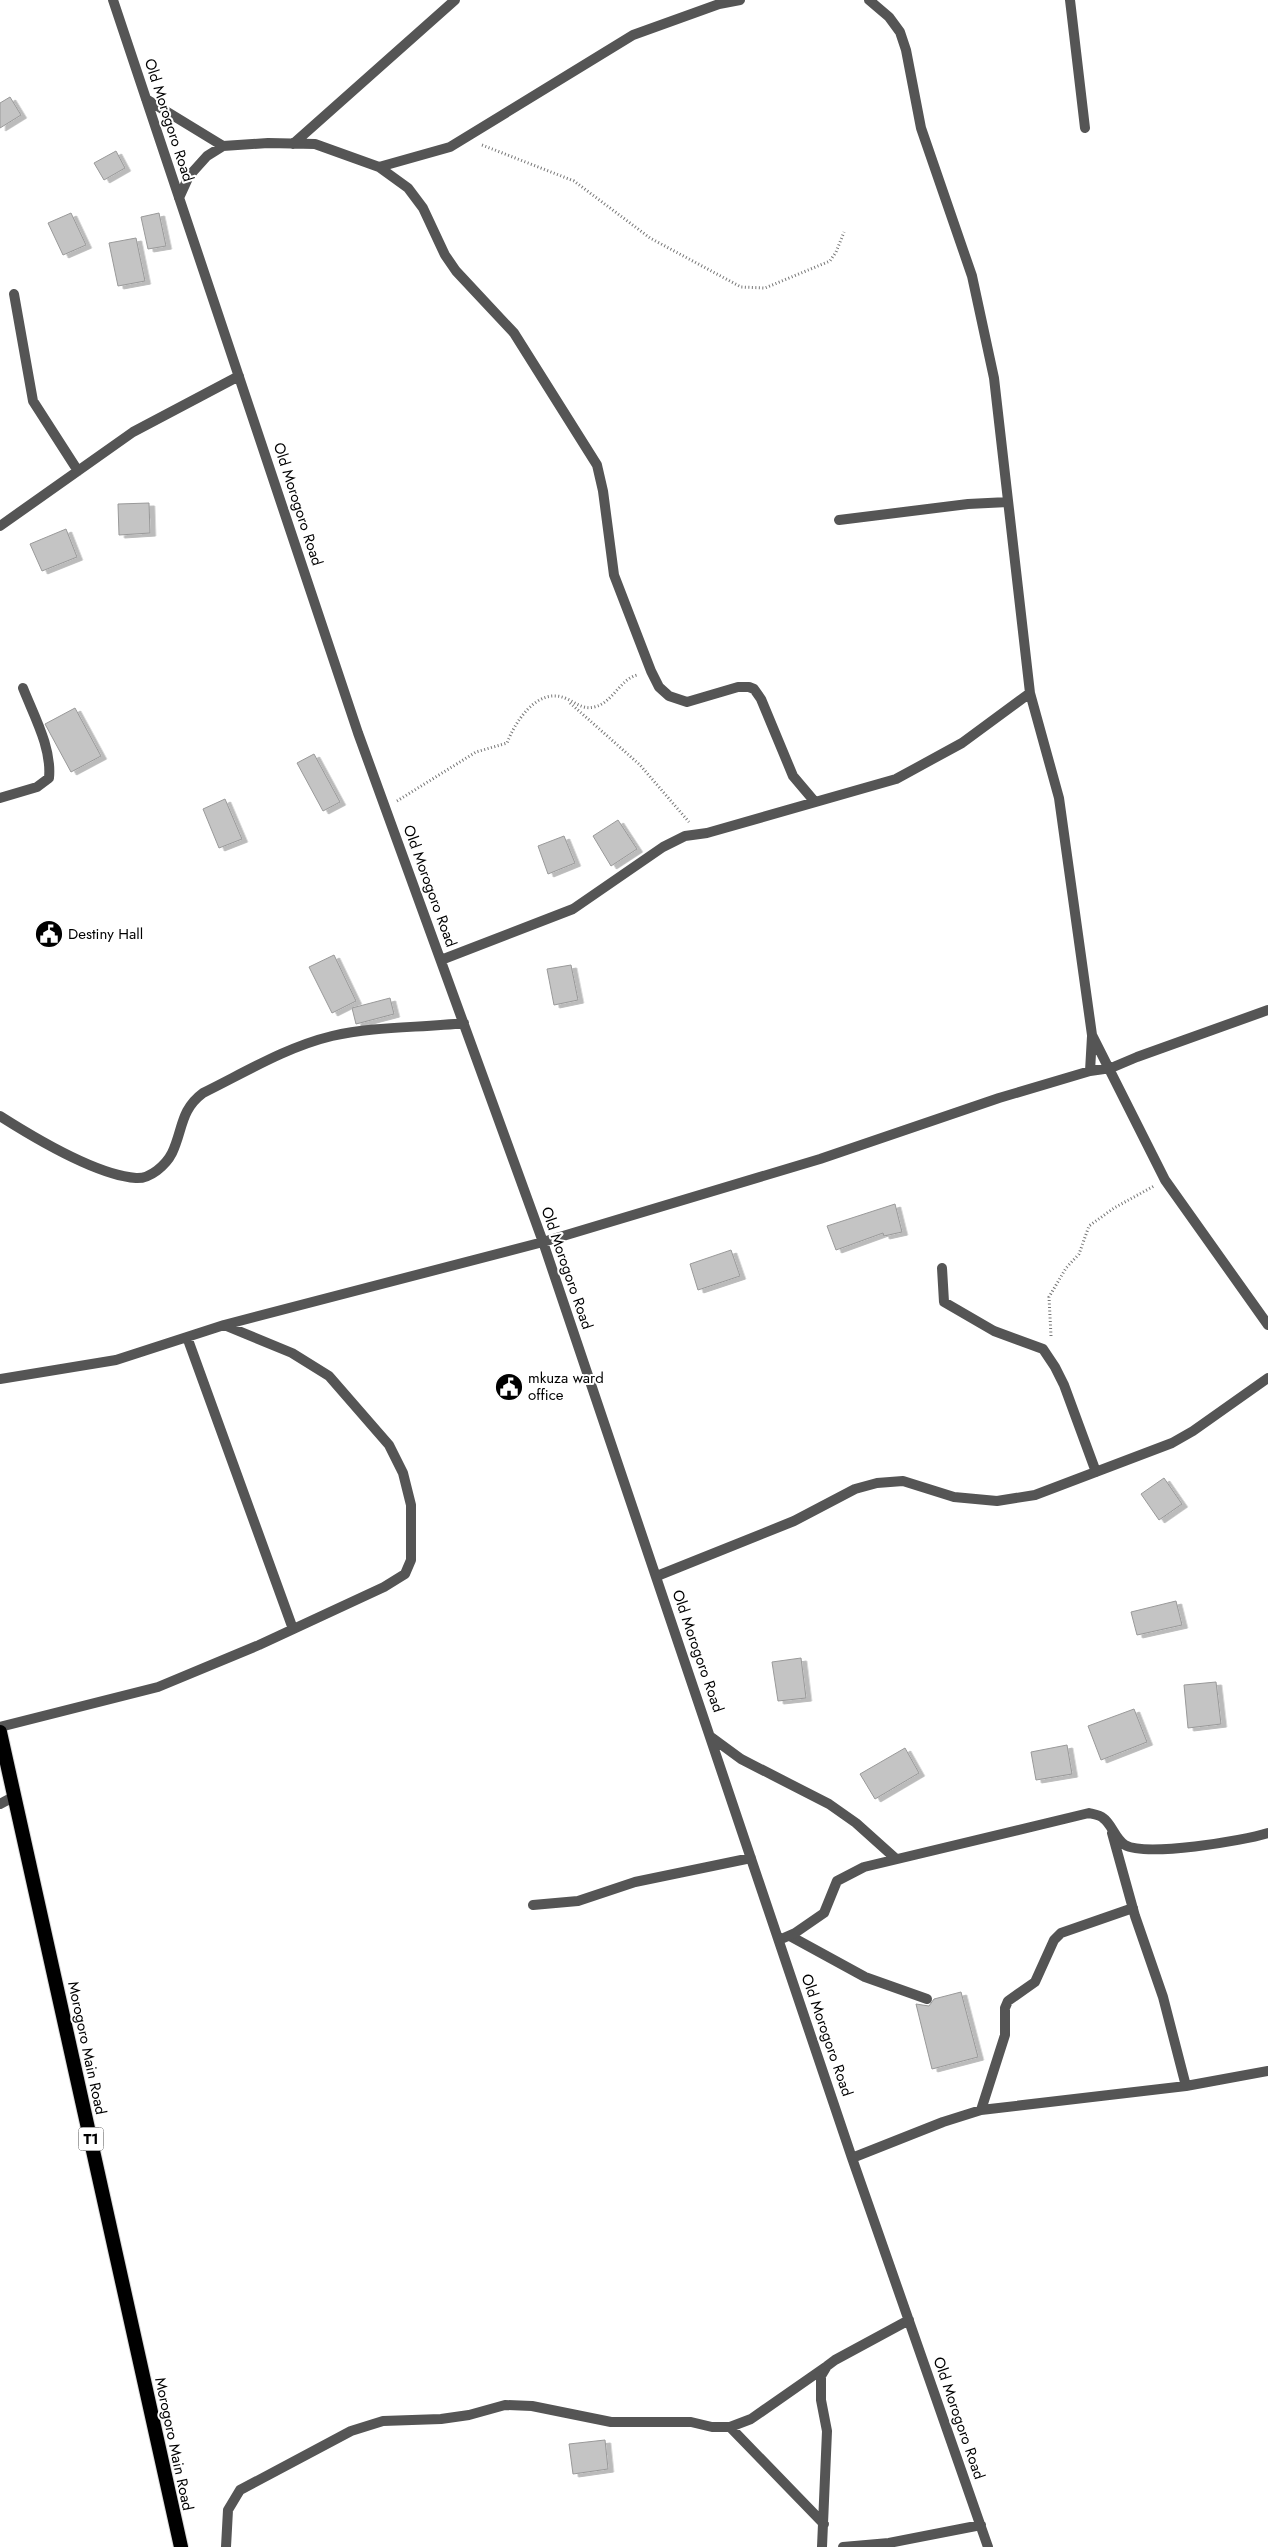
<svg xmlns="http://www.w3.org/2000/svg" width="1268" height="2547" viewBox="0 0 1268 2547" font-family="Jost,sans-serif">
<defs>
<filter id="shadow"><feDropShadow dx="5.5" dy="3" stdDeviation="0" flood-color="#0004"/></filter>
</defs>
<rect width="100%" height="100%" fill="#fff"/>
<path fill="#c4c4c4" stroke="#999" filter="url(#shadow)" d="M10,97l11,18 -21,13v-25z
M116,151l9,17 -21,12 -10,-17z
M71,213l15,32 -23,10 -15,-32z
M159,213l7,33 -18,3 -7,-32z
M136,238l9,43 -27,5 -9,-43z
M149,503l1,30 -31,2 -1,-31z
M66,529l11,28 -35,14 -12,-27z
M75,708l26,48 -30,16 -26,-48z
M314,754l26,48 -17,9 -26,-48z
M225,799l17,40 -23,9 -16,-39z
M618,820l19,29 -26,17 -18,-30z
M564,836l11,27 -27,11 -10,-28z
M334,955l22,46 -24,12 -23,-46z
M571,965l7,35 -24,5 -7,-36z
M390,998l4,16 -38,10 -4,-16z
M895,1204l7,28 -18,4 -1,-3 -47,17 -9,-24z
M731,1250l9,26 -42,14 -8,-26z
M1164,1478l18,26 -23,16 -18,-26z
M1176,1601l6,24 -45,10 -6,-23z
M801,1658l5,40 -28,3 -6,-39z
M1216,1682l5,42 -33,4 -4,-43z
M1134,1709l13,33 -46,18 -13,-34z
M1067,1745l5,29 -36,6 -5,-28z
M905,1748l14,25 -44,26 -15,-25z
M961,1992l17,65 -46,12 -16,-65 13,2 5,-7z
M605,2440l3,29 -35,5 -4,-30z"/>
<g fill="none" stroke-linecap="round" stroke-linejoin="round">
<defs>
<path id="trunk" d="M0,1732l181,815"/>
</defs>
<use href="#trunk" stroke="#dbdbdb" stroke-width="16"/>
<path stroke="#777" stroke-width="3" stroke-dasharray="1 2.5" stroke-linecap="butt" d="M482,145l92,36 76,57 91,49 24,1 65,-27 6,-9 8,-20
M570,703l70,62 49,57
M397,801l79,-49 31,-9c8,-21 30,-56 58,-45 10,4 18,12 29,9 19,-4 25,-27 43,-32
M1051,1336l-2,-39 17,-29 13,-14 10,-28 25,-18 40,-22"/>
<path stroke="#555" stroke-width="10" d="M790,1936l75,41 62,22"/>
<path stroke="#555" stroke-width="10" d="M113,0l245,733 185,509 309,916 136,389
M869,0l20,17 11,15 6,18 15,78 51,148 22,102 36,315 29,105 33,237 73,145 103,145
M1070,0l15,128
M146,99l77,47
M293,144l162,-144
M379,167l71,-20 183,-112 86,-31 21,-4
M179,198l10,-22 18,-20 16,-10 45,-3 47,1 64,23 29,21 15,20 22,47 11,16 58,62 83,132 6,26 11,84 37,96 8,16 10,9 18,6 51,-15h11l5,2 7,10 32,77 22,26
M14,294l19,107 45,70
M839,520l129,-16 40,-2
M0,526l133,-94 106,-56
M0,798l37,-11 12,-9c3,-30 -15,-62 -26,-90
M441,960l132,-51 90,-62 22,-11 22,-3 189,-54 66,-36 68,-50
M1090,1071l2,-35
M0,1116c33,21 97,59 136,62 14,1 30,-13 36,-25 11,-23 8,-43 31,-60 41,-20 83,-46 129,-57 43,-10 88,-8 132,-13
M942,1268l2,34 50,29 49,18 12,18 9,18 32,87
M187,1337l106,292
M0,1379l116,-19 108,-35 319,-83 277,-83 179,-61 91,-27 21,-3 26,-11 131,-47
M657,1576l137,-55 61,-32 22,-6 26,-2 51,16 43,4 38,-6 137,-52 21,-12 75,-53
M0,1727l158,-40 101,-42 125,-58 21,-13 6,-14v-55l-8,-32 -14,-28 -60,-69 -37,-23 -68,-28
M711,1737l30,22 88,45 27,19 39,35
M0,1804l15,-8
M1112,1833l23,83 28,81 23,89
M533,1905l45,-4 57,-19 116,-24
M779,1940l16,-7 29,-20 13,-32 27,-14 225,-54c4,1 11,2 14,5 9,6 12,21 22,27 21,12 118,-4 143,-12
M981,2110l24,-75v-27l3,-7 27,-19 19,-42 7,-7 72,-25
M852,2158l91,-36 38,-12 205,-24 82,-15
M730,2427l94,97
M226,2547l2,-37 12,-20 111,-59 32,-10 58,-2 28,-4 36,-10 27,1 79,16h80l21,5h18l21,-8 76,-53
M822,2547l5,-116 -6,-31v-24l6,-10 8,-6 74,-40
M843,2547l46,-4 92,-18"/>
<use href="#trunk" stroke="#000" stroke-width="14"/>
</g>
<defs>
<symbol id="civic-disc" viewBox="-11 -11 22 22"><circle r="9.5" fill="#000" stroke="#fff"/><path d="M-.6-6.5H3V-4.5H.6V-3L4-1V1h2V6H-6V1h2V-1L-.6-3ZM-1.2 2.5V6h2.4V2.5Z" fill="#fff"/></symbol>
</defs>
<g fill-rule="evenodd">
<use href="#civic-disc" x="33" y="918" width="32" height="32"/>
<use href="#civic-disc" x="493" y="1371" width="32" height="32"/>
</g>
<g text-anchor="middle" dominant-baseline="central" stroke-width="4" stroke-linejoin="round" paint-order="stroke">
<rect fill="#fff" stroke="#4c4c4c" stroke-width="1" x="78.5" y="2127.5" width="25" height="23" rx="4"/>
<g font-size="14" font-weight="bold" fill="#000">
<text x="91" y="2139">T1</text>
</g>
<g font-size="15" fill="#000" stroke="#fff">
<text transform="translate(169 120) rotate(72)">Old Morogoro Road</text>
<text transform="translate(298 504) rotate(72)">Old Morogoro Road</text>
<text transform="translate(430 886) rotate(70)">Old Morogoro Road</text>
<text transform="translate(567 1268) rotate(71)">Old Morogoro Road</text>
<text transform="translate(698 1651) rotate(71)">Old Morogoro Road</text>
<text transform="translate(827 2035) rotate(71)">Old Morogoro Road</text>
<text transform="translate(87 2048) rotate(78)">Morogoro Main Road</text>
<text transform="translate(959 2418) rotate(71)">Old Morogoro Road</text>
<text transform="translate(174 2444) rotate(78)">Morogoro Main Road</text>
</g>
<g font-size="15" fill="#000" stroke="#fff" text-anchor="start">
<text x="68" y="934">Destiny Hall</text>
<text x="528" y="1378">mkuza ward<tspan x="528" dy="17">office</tspan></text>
</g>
</g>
</svg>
